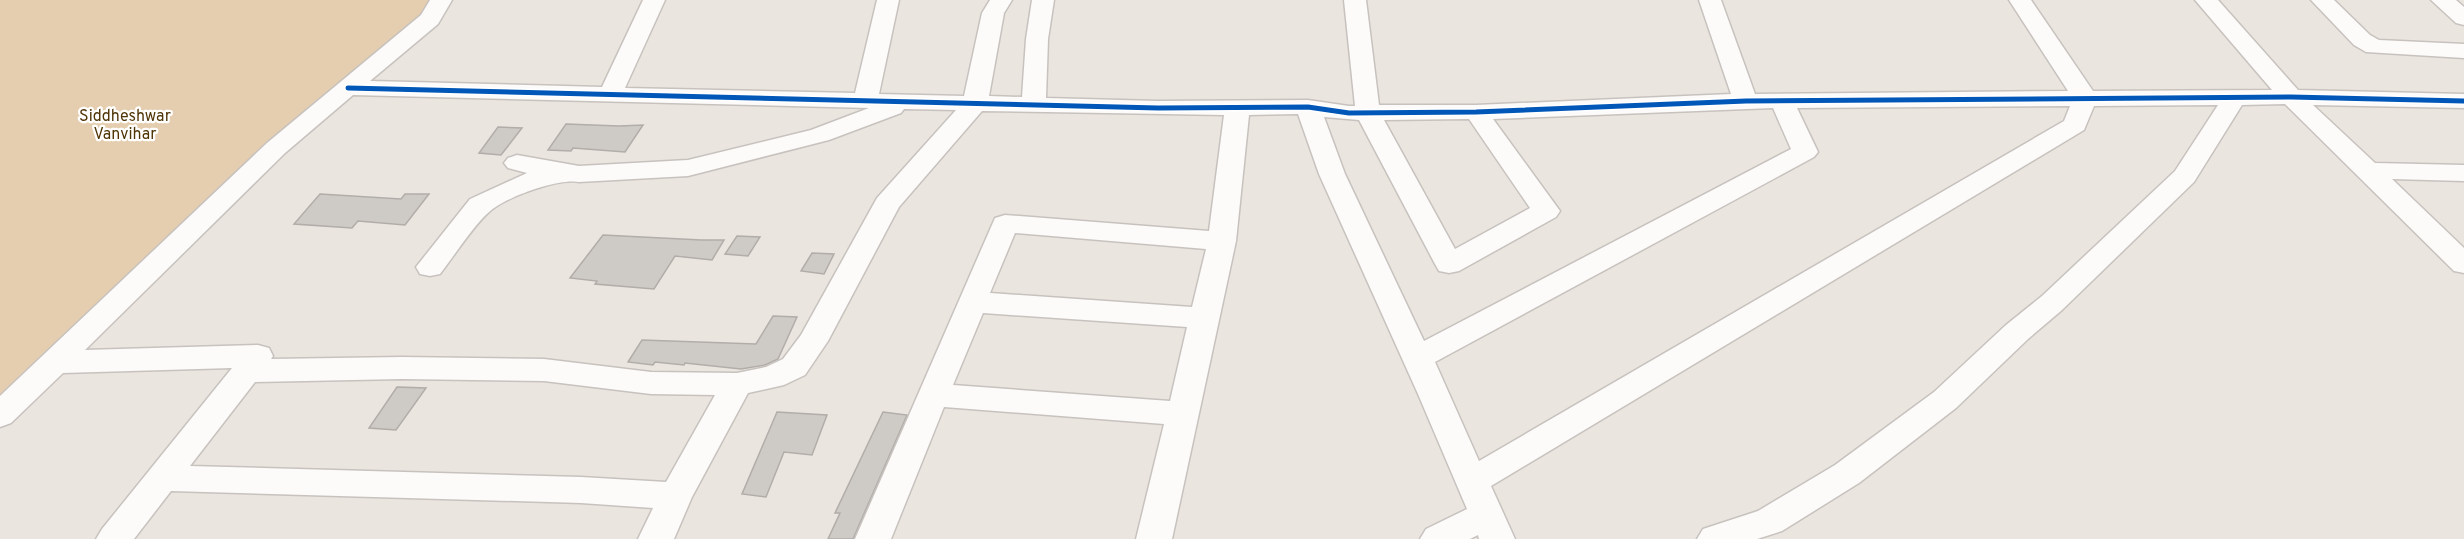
<svg xmlns="http://www.w3.org/2000/svg" width="2464" height="539" viewBox="0 0 2464 539" font-family="Overpass,sans-serif">
<rect width="100%" height="100%" fill="#ebe5df"/>
<path fill="#e5ceaf" d="M0,0h441l-441,417z"/>
<path fill="#cecac5" stroke="#b2ada9" stroke-width="1.5" d="M566,124l53,2 24,-1 -18,27 -52,-4 -2,3 -23,-1z
M498,127l24,1 -21,27 -22,-2z
M320,194l81,5 4,-5h24l-24,31 -47,-4 -6,7 -58,-4z
M603,235l98,5h23l-12,20 -37,-4 -21,33 -59,-5 2,-3 -27,-3z
M737,236l23,1 -12,19 -23,-2z
M812,253l22,1 -10,20 -23,-3z
M773,316l24,1 -19,42 -13,6 -24,4 -56,-6 -1,2 -29,-3 -2,3 -25,-3 14,-22 114,4z
M397,387l29,1 -30,42 -27,-2z
M777,412l50,3 -15,40 -28,-3 -18,45 -24,-3z
M883,412l24,3 -54,124h-25l12,-26h-5z"/>
<g fill="none" stroke-linecap="round" stroke-linejoin="round">
<defs>
<path id="minor" d="M430,0h22l-14,24 -68,57 232,6 41,-87h22l-40,88 230,5 22,-93h22l-20,94 85,2 18,-83 8,-13h22l-8,13 -15,83 33,1 4,-58 6,-39h22l-6,39 -2,59 112,3 150,-1 41,6h6l-11,-106h22l13,105h97l255,-11 -32,-94h22l34,94 313,-3 -59,-91h22l62,91 179,-1 -77,-90h23l80,90 166,4v14l-151,-3 62,58 89,2v16l-72,-2 72,69v25l-10,-2 -169,-167 -43,1 -48,77 -132,128 -34,29 -72,69 -97,75 -77,48 -25,8h-60l6,-10 55,-18 77,-46 99,-73 72,-67 36,-29 133,-125 43,-66 -124,1 -10,24 -593,356 24,53h-36l-1,-4 -8,4h-50l6,-10 41,-20 -49,-115 -99,-220 -21,-60 -49,1 -13,126 -64,298h-36l28,-115 -220,-17 -53,132h-36l140,-321 10,-3 204,16 15,-116 -242,-4 -83,96 -71,134 -23,34 -21,10 -36,8 -56,104 -18,42h-36l15,-31 -72,-5 -410,-12 -37,48h-38l6,-10 130,-161 -169,5 -52,50 -11,4v-31l267,-253 154,-128zM353,95l516,13 -58,22 -123,30 -109,6 -62,-11 -9,3 -4,5 4,5 19,5 -57,26 -54,68 4,7 10,2 10,-2c14,-18 33,-48 49,-62 16,-15 70,-34 90,-30l109,-6 141,-36 72,-27 3,-4 52,1 -79,88 -76,137 -18,24 -17,8 -29,6 -86,-1 -107,-13 -142,-2 -131,2 2,-3 -4,-8 -11,-3 -173,5 200,-197zM2070,106l-6,15 -585,340 -44,-99 379,-205 4,-5 -21,-44zM1773,108l18,41 -367,192 -79,-167 -21,-57 35,3 76,144 4,7 10,2 10,-2 97,-54 4,-6 -67,-92zM1469,119l61,89 -75,41 -71,-129zM1015,233l191,16 -14,58 -202,-14zM983,313l204,14 -17,74 -217,-16zM402,379l142,2 107,13 64,1 -49,87 -85,-5 -391,-11 65,-84z
M2311,0h23l36,35 9,5 85,4v14l-98,-6 -12,-7z
M2431,0h25l8,7v18l-8,-2z"/>
</defs>
<use href="#minor" stroke="#c7c2be" stroke-width="3"/>
<use href="#minor" fill="#fcfbfa" fill-rule="evenodd"/>
<defs>
<path id="cycleway" d="M348,88l810,20 150,-1 41,6 127,-1 270,-11 545,-4 173,4"/>
</defs>
<use href="#cycleway" stroke="#fff" stroke-width="8"/>
<use href="#cycleway" stroke="#0057b8" stroke-width="5"/>
</g>
<g text-anchor="middle" dominant-baseline="central" stroke-width="4.5" stroke-linejoin="round" paint-order="stroke">
<g font-size="16" fill="#4f3406" stroke="#fff">
<text x="125" y="117">Siddheshwar<tspan x="125" dy="18">Vanvihar</tspan></text>
</g>
</g>
</svg>
